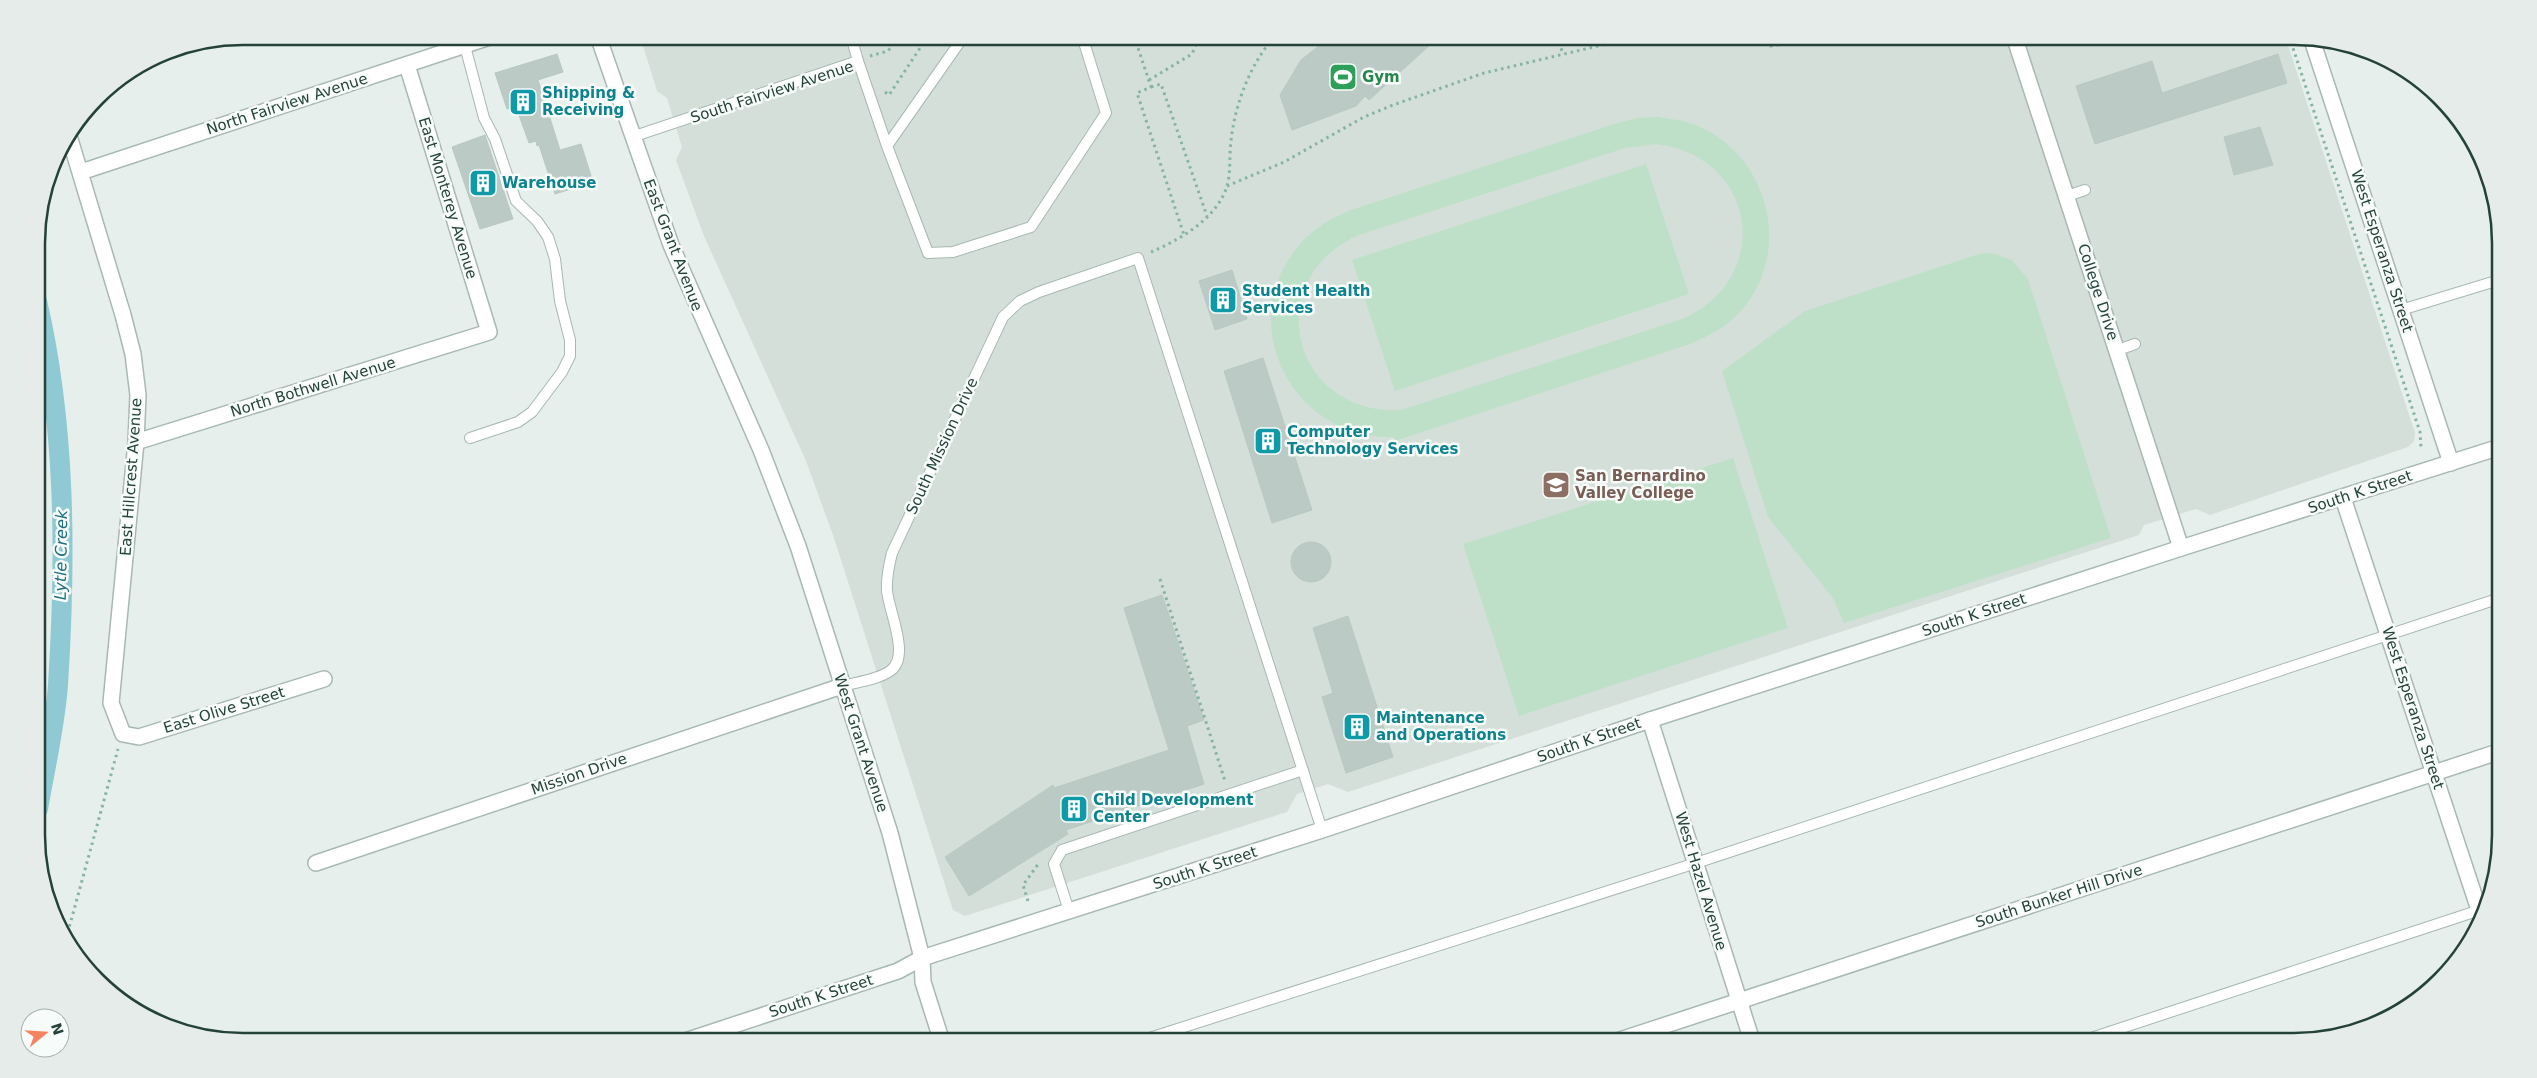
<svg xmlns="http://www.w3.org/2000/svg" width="2537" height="1078" viewBox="0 0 2537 1078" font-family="'DejaVu Sans',sans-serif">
<rect width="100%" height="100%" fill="#e6efeb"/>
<path fill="#d4dfda" d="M640,36h1645l130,397 -1,8 -6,6 -198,68 -14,-6 -52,16 -5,10 -791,257 -20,-8 -31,10 -10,18 -322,104 -12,-6 -120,-375 -27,-74 -102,-225 -28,-76 6,-13 -15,-49 -10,-7z"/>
<path fill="#bfe0c8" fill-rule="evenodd" d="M1657,117c14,2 28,3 41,9 72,31 95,126 43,185 -14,16 -32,25 -51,33l-295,97 -1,-4c-102,3 -163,-116 -93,-194 14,-16 31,-25 50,-33l266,-87 20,-5zM1656,144c101,12 119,134 26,175l-281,91c-110,5 -142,-131 -42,-175l266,-87z
M1646,164l43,130 -294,97 -43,-131z
M1992,253l20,7 16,19 83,259 -267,85 -11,-25 -65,-81 -46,-146 83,-60 174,-57z
M1733,458l55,170 -269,88 -56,-172z"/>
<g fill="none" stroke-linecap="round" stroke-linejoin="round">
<path stroke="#8ec9d4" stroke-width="20" d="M37,301c29,125 29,257 21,384 -3,41 -13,83 -20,124"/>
</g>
<path fill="#bbcac4" stroke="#b8c9c2" d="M1314,36h126l-71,64 -4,-4 -9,10 -64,24 -12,-35 21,-35 19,-15z
M557,54l6,18 -25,8 22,70 21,-6 12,38 -38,12 -16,-49 -2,1 -1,-5 -7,2 -13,-36 -9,2 -12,-36z
M2278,54l9,29 -192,61 -19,-58 76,-25 10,32z
M2260,127l13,38 -39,10 -10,-38z
M485,135l28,84 -33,10 -28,-82z
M1232,270l15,49 -32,11 -16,-49z
M1263,358l49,152 -40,13 -48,-152z
M1291 562a20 20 0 1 1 40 0a20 20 0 1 1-40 0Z
M1162,595l42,125 -17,6 17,58 -138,46 2,4 -99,62 -24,-39 108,-72 1,3 115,-38 -45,-142z
M1348,616l45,141 -47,16 -24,-76 11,-4 -20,-65z"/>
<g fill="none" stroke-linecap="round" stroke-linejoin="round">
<defs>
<path id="service" d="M851,36l7,25
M465,46l19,72 11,21 21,62 21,20 11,16 7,22 5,42 10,39v16l-8,16 -30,40 -14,10 -48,16
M632,137l226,-76 29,85 41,107 25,-1 78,-25 75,-114 -24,-77
M887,146l77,-110
M2067,196l18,-6
M2401,310l98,-30
M2118,350l17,-6
M842,686c15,-4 35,-6 48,-15 21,-14 -1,-59 -3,-80 -1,-13 2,-26 5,-38l111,-236 17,-16 19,-9 99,-34 184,572
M1069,911l-15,-47 8,-14 241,-80
M2082,1041l404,-133
M1137,1042l559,-179 804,-265"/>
<path id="minor" d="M2014,36l167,512
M2312,40l139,423
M69,136l54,179 10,39 5,41 -2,47 -25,261 12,31 16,3 185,-58
M81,172l412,-136
M136,442l353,-110 -82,-267
M2343,498l139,421
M1650,720l102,321
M316,863l526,-177
M1617,1041l884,-290
M682,1042l216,-71 24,-13"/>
<path id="tertiary" d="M598,36l73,209 90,205 37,96 92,287 32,125 1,24 19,60
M922,958l400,-128 328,-110 531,-172 319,-101"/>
</defs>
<use href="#service" stroke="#a8b8b2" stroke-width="12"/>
<use href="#minor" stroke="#a8b8b2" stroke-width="18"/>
<use href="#tertiary" stroke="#a8b8b2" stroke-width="18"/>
<path stroke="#86b3a5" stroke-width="3" stroke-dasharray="2.5 4" stroke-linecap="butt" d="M1134,36l17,51 -14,6 47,142
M1557,36l6,18
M1739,36l31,10 47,-7
M2289,36l131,396 1,16
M870,56l18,-5 11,-15
M1149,80l43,-26 8,-18
M1151,87l10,-3 46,132
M885,92l4,3 39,-59
M1227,186l57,-24 80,-45 29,-12 91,-32 156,-37
M1151,252c28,-12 66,-33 76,-66 4,-13 2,-31 4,-45 4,-37 19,-77 44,-105
M1160,579l65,202 -1,1
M1028,901l-5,-16 16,-22
M66,939l52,-190"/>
<use href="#service" stroke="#fff" stroke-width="10"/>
<use href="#minor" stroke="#fff" stroke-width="15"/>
<use href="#tertiary" stroke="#fff" stroke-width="15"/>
</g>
<defs>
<symbol id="stadium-square" viewBox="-11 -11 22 22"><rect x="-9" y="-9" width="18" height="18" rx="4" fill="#2e9e5b" stroke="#f7fbf9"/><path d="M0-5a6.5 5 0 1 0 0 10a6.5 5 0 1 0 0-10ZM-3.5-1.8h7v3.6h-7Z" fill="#fff"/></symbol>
<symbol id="building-square" viewBox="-11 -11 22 22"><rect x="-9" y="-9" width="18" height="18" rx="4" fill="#0f9aa8" stroke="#f7fbf9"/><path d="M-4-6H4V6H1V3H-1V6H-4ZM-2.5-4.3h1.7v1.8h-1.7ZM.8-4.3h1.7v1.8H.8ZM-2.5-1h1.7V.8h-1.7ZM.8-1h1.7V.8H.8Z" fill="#fff"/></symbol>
<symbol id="university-square" viewBox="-11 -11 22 22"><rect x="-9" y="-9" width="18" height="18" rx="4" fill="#8d6e63" stroke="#f7fbf9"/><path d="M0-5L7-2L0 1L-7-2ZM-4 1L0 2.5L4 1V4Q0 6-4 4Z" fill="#fff"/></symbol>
</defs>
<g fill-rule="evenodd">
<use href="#stadium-square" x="1327" y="61" width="32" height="32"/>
<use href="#building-square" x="507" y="86" width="32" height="32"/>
<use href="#building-square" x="467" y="167" width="32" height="32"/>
<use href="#building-square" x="1207" y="284" width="32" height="32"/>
<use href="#building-square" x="1252" y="425" width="32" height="32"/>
<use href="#university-square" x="1540" y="469" width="32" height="32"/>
<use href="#building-square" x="1341" y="711" width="32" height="32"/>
<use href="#building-square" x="1058" y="793" width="32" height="32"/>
</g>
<g text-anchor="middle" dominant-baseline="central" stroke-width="5" stroke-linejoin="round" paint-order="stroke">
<g font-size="15" font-weight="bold" fill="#27864d" stroke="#f7fbf9" text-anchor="start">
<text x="1362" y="77">Gym</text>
</g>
<g font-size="15" fill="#24423a" stroke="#f7fbf9">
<text transform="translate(772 92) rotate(-18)">South Fairview Avenue</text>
<text transform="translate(287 104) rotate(-18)">North Fairview Avenue</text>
<text transform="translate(448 198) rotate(73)">East Monterey Avenue</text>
<text transform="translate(673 245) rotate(69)">East Grant Avenue</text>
<text transform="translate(2382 251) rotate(72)">West Esperanza Street</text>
<text transform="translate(2098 292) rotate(72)">College Drive</text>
<text transform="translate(313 387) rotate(-17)">North Bothwell Avenue</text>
<text transform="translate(942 446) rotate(-65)">South Mission Drive</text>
<text transform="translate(131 477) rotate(-86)">East Hillcrest Avenue</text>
<text transform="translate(2360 492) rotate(-18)">South K Street</text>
<text transform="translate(1974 615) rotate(-18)">South K Street</text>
<text transform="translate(2413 708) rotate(72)">West Esperanza Street</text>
<text transform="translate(224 710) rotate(-17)">East Olive Street</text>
<text transform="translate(1589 740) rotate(-19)">South K Street</text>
<text transform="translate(861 743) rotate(72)">West Grant Avenue</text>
<text transform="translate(579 774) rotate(-19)">Mission Drive</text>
<text transform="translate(1205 868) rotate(-18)">South K Street</text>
<text transform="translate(1701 881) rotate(73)">West Hazel Avenue</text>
<text transform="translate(2059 896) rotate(-18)">South Bunker Hill Drive</text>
<text transform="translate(821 996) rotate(-18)">South K Street</text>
</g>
<g font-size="15" font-weight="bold" fill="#0d838f" stroke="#f7fbf9" text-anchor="start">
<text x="542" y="93">Shipping &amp;<tspan x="542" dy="17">Receiving</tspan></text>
<text x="502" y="183">Warehouse</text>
<text x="1242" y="291">Student Health<tspan x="1242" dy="17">Services</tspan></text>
<text x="1287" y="432">Computer<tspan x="1287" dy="17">Technology Services</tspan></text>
<text x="1376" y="718">Maintenance<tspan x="1376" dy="17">and Operations</tspan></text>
<text x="1093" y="800">Child Development<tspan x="1093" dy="17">Center</tspan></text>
</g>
<g font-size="15" font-weight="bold" fill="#785e54" stroke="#f7fbf9" text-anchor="start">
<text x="1575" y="476">San Bernardino<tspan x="1575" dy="17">Valley College</tspan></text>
</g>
<g font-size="16" font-style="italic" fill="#1c6f80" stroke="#f7fbf9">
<text transform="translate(61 555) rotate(-89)">Lytle Creek</text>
</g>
</g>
<path d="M0 0H2537V1078H0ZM243 45H2294A198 198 0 0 1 2492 243V835A198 198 0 0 1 2294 1033H243A198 198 0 0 1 45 835V243A198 198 0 0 1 243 45Z" fill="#e6ecea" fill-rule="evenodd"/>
<path fill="none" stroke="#24423a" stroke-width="2.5" d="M243 45H2294A198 198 0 0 1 2492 243V835A198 198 0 0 1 2294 1033H243A198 198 0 0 1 45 835V243A198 198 0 0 1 243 45Z"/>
<g transform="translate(45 1033) rotate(72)"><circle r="24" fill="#f7fbf9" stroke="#a3b1ad"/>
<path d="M0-4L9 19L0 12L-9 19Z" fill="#f4845f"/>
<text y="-8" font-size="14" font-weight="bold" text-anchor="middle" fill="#24423a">N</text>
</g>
</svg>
